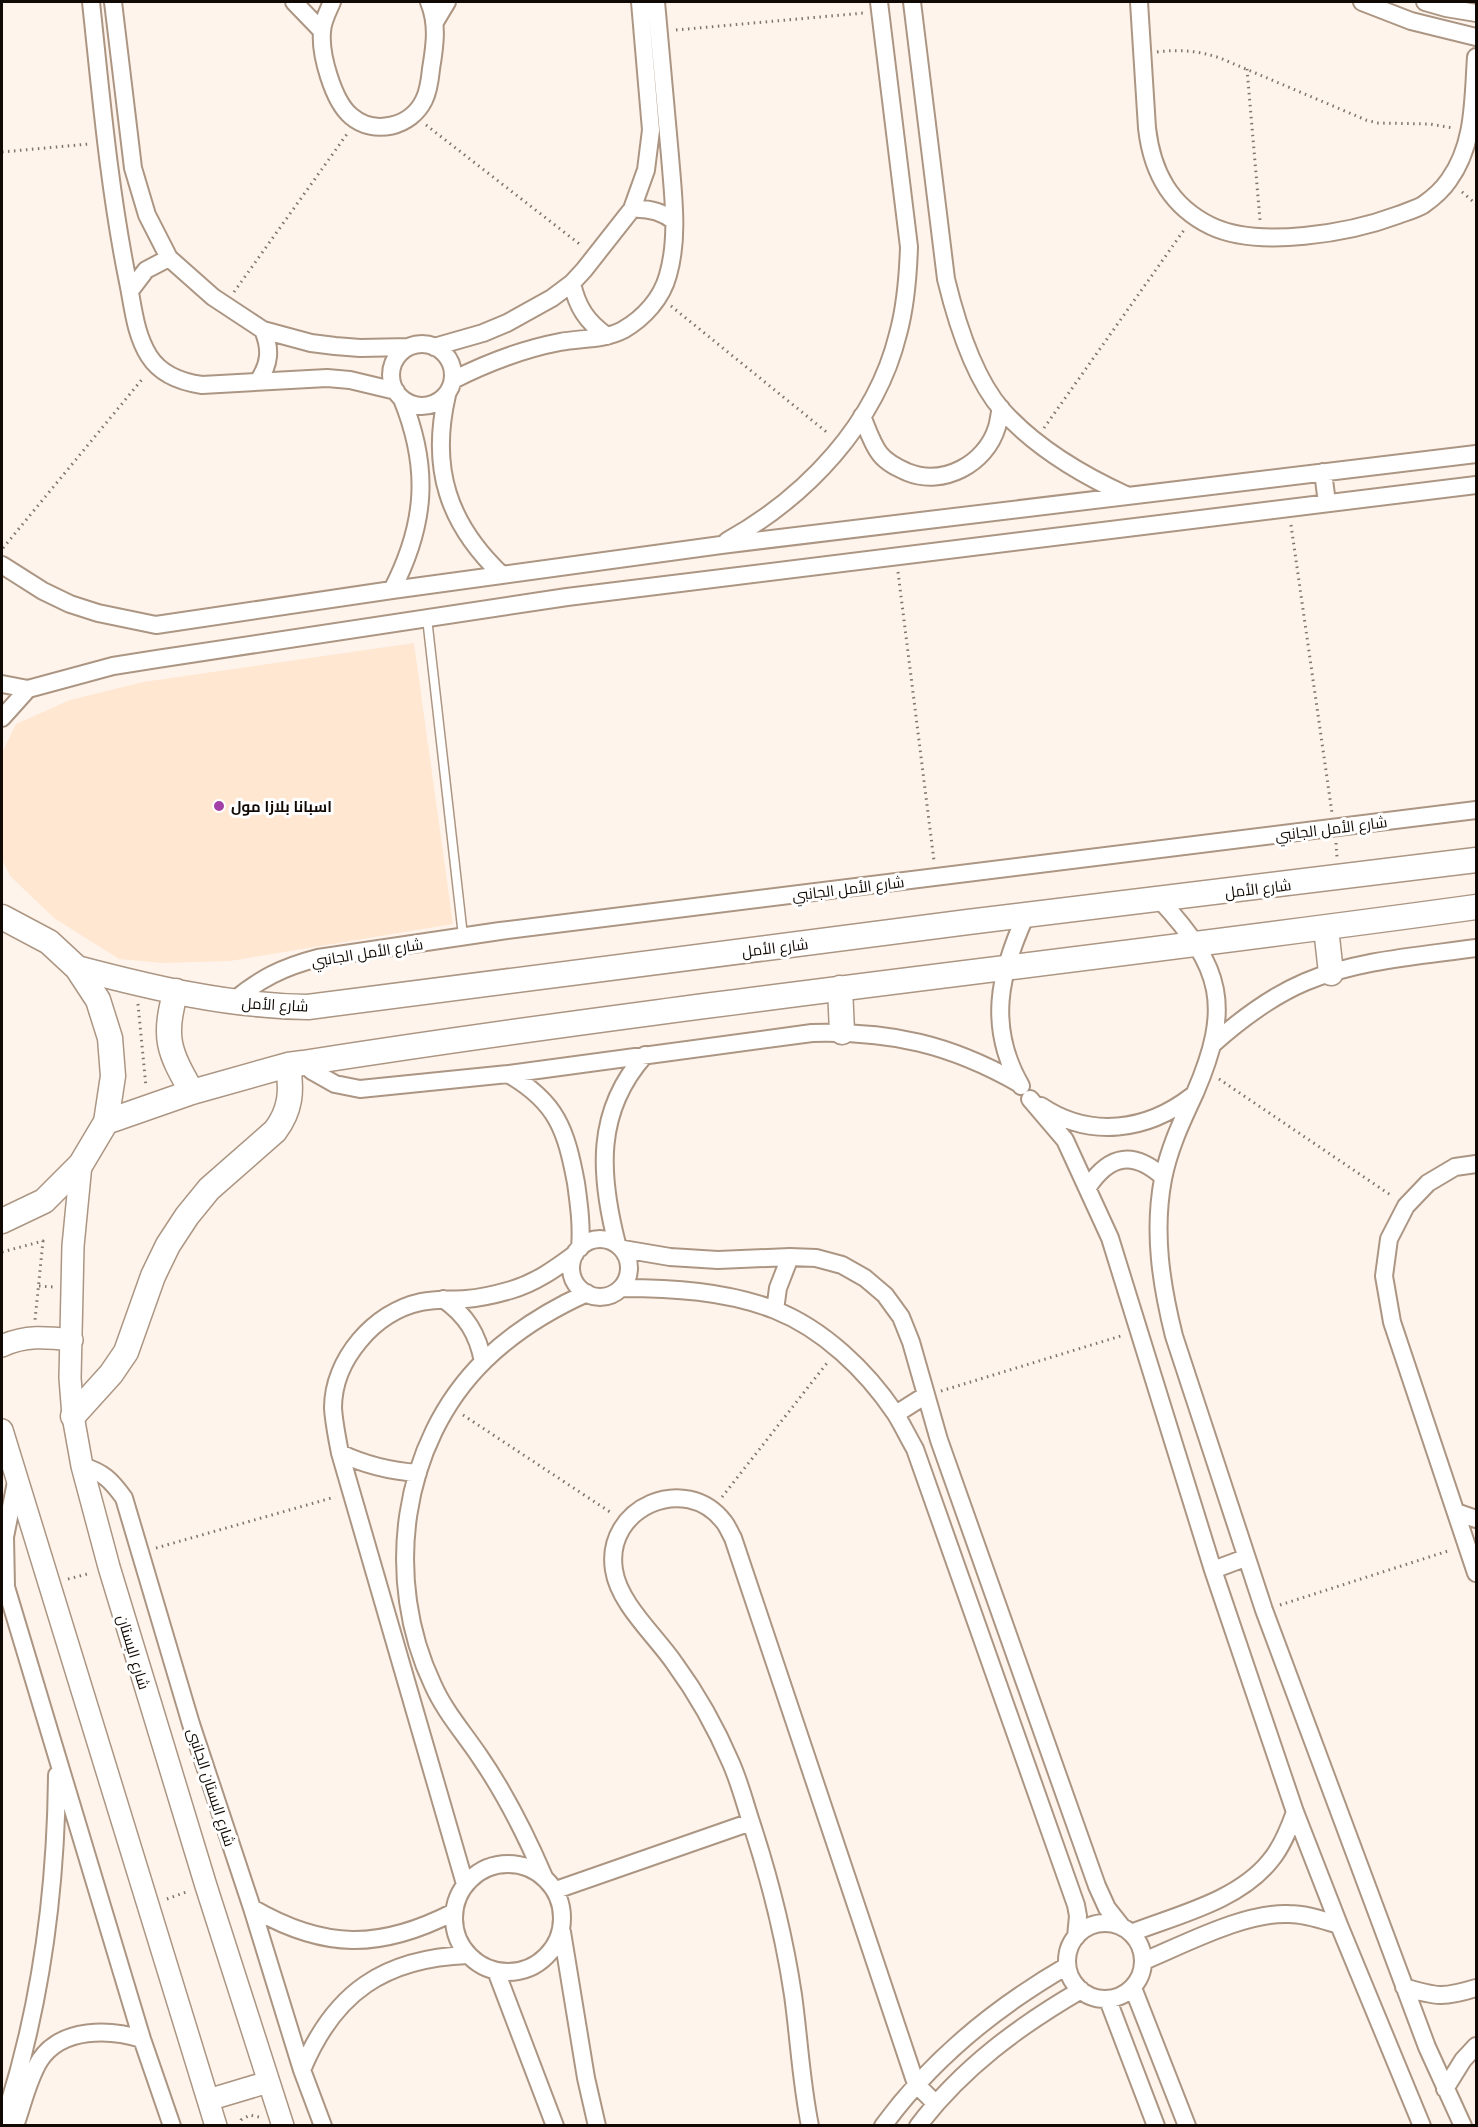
<svg xmlns="http://www.w3.org/2000/svg" width="1478" height="2127" viewBox="0 0 1478 2127" font-family="'Open Sans',Cairo,sans-serif">
<rect width="100%" height="100%" fill="#fef4ec"/>
<path fill="#ffe7d2" d="M414,643l39,281 -223,37 -68,2 -43,-4 -65,-41 -44,-42 -8,-17v-106l14,-29 54,-24 73,-18z"/>
<g fill="none" stroke-linecap="round" stroke-linejoin="round">
<defs>
<path id="service" d="M427,618l36,318"/>
<path id="minor" d="M91,2c10,93 18,187 37,280 5,24 7,52 21,74 12,19 32,26 53,29l125,-7 23,2 46,11
M113,2l20,166 14,47 22,43 44,39 50,33 48,13 24,3 25,2 49,-1
M294,2l28,29
M332,2c-4,9 -10,20 -10,30 -2,22 11,69 29,84 23,20 60,11 73,-16 5,-10 6,-21 7,-31 4,-24 7,-45 -2,-67
M912,2l34,277c10,41 28,99 56,131 34,38 78,64 124,85
M1139,2l8,126c5,44 23,78 64,98 48,23 139,7 187,-11 8,-3 18,-6 25,-10 10,-7 20,-16 26,-25 26,-36 24,-81 27,-123
M1362,2l49,19 65,16
M1425,2l21,6 30,5
M435,22l12,-20
M632,209c16,-1 29,2 42,12
M572,283c5,24 15,39 35,53
M130,291l16,-21 23,-12
M391 375a31 31 0 1 1 62 0a31 31 0 1 1-62 0Z
M434,347l49,-14 24,-10 45,-25 20,-15 12,-13 48,-61 14,-39 5,-40 -11,-128
M453,380c34,-17 70,-31 107,-38 21,-4 44,-2 63,-12 21,-12 39,-32 45,-55 11,-38 5,-80 2,-119 -5,-51 -9,-103 -14,-154
M258,381c12,-17 13,-32 5,-51
M447,395c-17,73 1,129 55,180
M862,416c5,12 10,28 18,38 7,9 18,14 27,18 36,15 79,-8 90,-45 2,-6 2,-13 4,-19
M1323,472l4,31
M727,541c79,-44 149,-117 171,-207 8,-29 10,-57 11,-87l-30,-245
M2,565l41,26 27,13 28,9 58,12 236,-35 329,-45 755,-91
M392,590c34,-66 38,-122 10,-191
M2,684l26,5
M2,718l26,-29 85,-23 44,-7 410,-62 909,-112
M1160,900c63,68 72,107 35,193 -13,28 -26,55 -32,86 -10,53 -2,105 11,157l90,274 163,437 36,79
M232,1002c27,-23 51,-35 86,-44l182,-27 976,-121
M1213,1044c28,-25 57,-47 92,-62 53,-22 114,-26 171,-34
M303,1063l9,8 23,13 25,5 148,-15 304,-41c79,-2 138,11 208,51
M508,1074c49,28 58,56 68,109 3,22 6,43 4,65
M1021,1086c-34,-59 -22,-112 5,-171
M1030,1099l35,41 45,98 103,332 82,242 44,113 83,201
M1041,1106c49,33 106,25 151,-10
M1476,1164l-21,3 -27,16 -22,23 -17,33 -5,37 8,46 84,251
M1088,1187c22,-33 46,-36 75,-10
M571 1268a29 29 0 1 1 58 0a29 29 0 1 1-58 0Z
M617,1244c-18,-70 -22,-133 28,-189
M623,1249l47,8 48,3 72,-3 26,1 26,7 23,13 20,17 16,22 10,25 28,98 158,446 10,22 15,19
M621,1288c51,0 105,3 154,22 48,19 91,60 120,103 7,11 13,24 20,36l161,456 2,11 -2,21
M443,1299c23,16 35,35 40,63
M775,1310l3,-22 12,-31
M896,1414l30,-19
M340,1453c25,12 49,18 78,20
M82,1466c21,6 29,14 42,32l67,226 61,184 50,162 21,56
M17,1477l-12,60 1,50 136,452 30,87
M1456,1512l20,7
M1213,1570l32,-12
M454 1918a54 54 0 1 1 108 0a54 54 0 1 1-108 0Z
M544,1877c-18,-42 -38,-82 -64,-120 -16,-24 -35,-45 -47,-72 -50,-105 -33,-242 52,-325 30,-29 64,-50 102,-67
M465,1884l-125,-431c-3,-15 -6,-30 -7,-45 0,-48 41,-96 88,-106 15,-3 30,-2 45,-3 15,-1 31,-5 45,-9 24,-7 44,-21 64,-36
M556,1890l195,-68
M252,1908c72,42 128,42 202,4
M1067 1961a38 38 0 1 1 76 0a38 38 0 1 1-76 0Z
M562,1932l24,146 11,48
M1131,1933c46,-18 107,-32 139,-72 12,-14 19,-32 25,-49
M1144,1961c41,-17 101,-49 145,-47 17,0 33,6 50,11
M496,1971l59,155
M1404,1987c32,10 40,11 72,1
M1133,1988l54,138
M1108,2000l48,126
M302,2070c32,-78 83,-112 166,-115
M1445,2089l18,-29 13,-14
M2,2126c38,-113 54,-233 55,-351
M15,2126c8,-22 13,-47 25,-66 22,-33 70,-31 102,-21
M810,2126c-9,-44 -11,-88 -17,-131 -9,-60 -24,-119 -43,-176 -6,-19 -11,-38 -19,-56 -15,-35 -34,-69 -56,-99 -19,-28 -56,-60 -61,-94 -10,-63 72,-98 110,-48 4,5 6,11 9,16l183,546 19,19
M883,2126c49,-67 113,-119 184,-160
M918,2126c44,-58 101,-100 163,-136"/>
<path id="tertiary" d="M81,1164l-8,82 -3,132 3,38 9,50 27,101 97,319 77,240
M2,1346c23,-11 44,-9 70,-6
M2,1430l214,696
M208,2100l60,-18"/>
<path id="secondary" d="M2,917l47,25 28,26 21,32 12,38 3,38 -7,46 -25,42 -37,37 -42,20
M1326,928l5,45
M77,968c76,20 151,38 231,39l660,-85 508,-62
M840,988l2,44
M176,991c-14,46 -7,61 16,101
M106,1122l86,-30 96,-27 15,-2c390,-61 783,-102 1173,-156
M73,1416l38,-42 15,-22 27,-76 15,-31 19,-29 22,-27 66,-58c16,-21 17,-40 13,-66"/>
</defs>
<use href="#service" stroke="#ac9683" stroke-width="11"/>
<use href="#minor" stroke="#ac9683" stroke-width="20"/>
<use href="#tertiary" stroke="#ac9683" stroke-width="24"/>
<use href="#secondary" stroke="#ac9683" stroke-width="27"/>
<path stroke="#7e756f" stroke-width="3" stroke-dasharray="1.5 4.5" stroke-linecap="butt" d="M676,30l188,-17
M1157,52c23,-3 42,-1 63,6l146,62 12,3 52,1 24,4
M1247,69l13,151
M426,125l156,121
M2,152l87,-8
M1462,192l14,12
M234,292l113,-158
M671,306l158,128
M1044,428l140,-198
M1291,525l41,288
M3,548l141,-171
M898,572l36,289
M1336,843l1,14
M138,1004l8,83
M1219,1079l173,117
M2,1252l41,-11 -8,79
M39,1286l15,1
M941,1391l183,-56
M463,1415l150,99
M722,1497l105,-134
M156,1548l179,-51
M68,1579l23,-6
M1280,1605l171,-55
M167,1899l22,-8
M240,2126l1,-6 9,-5 9,2"/>
<use href="#service" stroke="#fff" stroke-width="8"/>
<use href="#minor" stroke="#fff" stroke-width="16"/>
<use href="#tertiary" stroke="#fff" stroke-width="21"/>
<use href="#secondary" stroke="#fff" stroke-width="24"/>
</g>
<circle fill="#a240a7" stroke="#fff" stroke-width="2" cx="219" cy="806" r="6"/>
<g text-anchor="middle" dominant-baseline="central" stroke-width="6" stroke-linejoin="round" paint-order="stroke">
<g font-size="15" font-weight="bold" fill="#110a04" stroke="#fff" text-anchor="start">
<text x="231" y="806">اسبانا بلازا مول</text>
</g>
<g font-size="15" fill="#110a04" stroke="#fff">
<text transform="translate(1331 828) rotate(-7)">شارع الأمل الجانبي</text>
<text transform="translate(848 888) rotate(-7)">شارع الأمل الجانبي</text>
<text transform="translate(1258 888) rotate(-7)">شارع الأمل</text>
<text transform="translate(775 947) rotate(-7)">شارع الأمل</text>
<text transform="translate(367 952) rotate(-9)">شارع الأمل الجانبي</text>
<text transform="translate(275 1004) rotate(3)">شارع الأمل</text>
<text transform="translate(134 1652) rotate(73)">شارع البستان</text>
<text transform="translate(212 1787) rotate(72)">شارع البستان الجانبى</text>
</g>
</g>
<rect width="1478" height="2127" fill="none" stroke="#110a04" stroke-width="6"/>
</svg>
